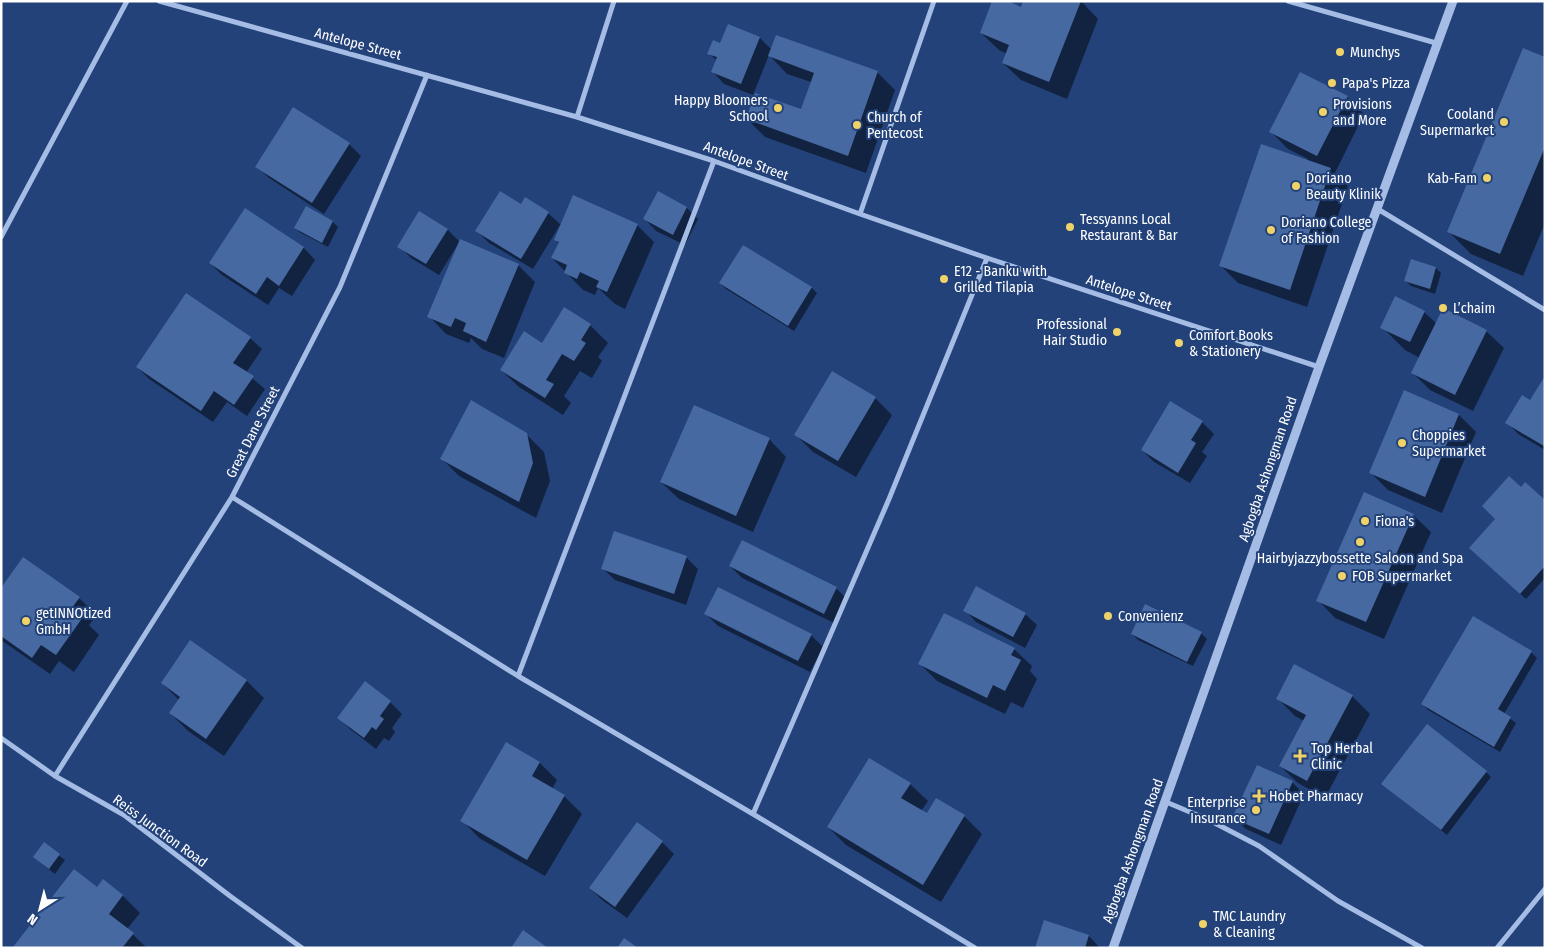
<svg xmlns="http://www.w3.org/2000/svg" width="1546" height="949" viewBox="0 0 1546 949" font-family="'Fira Sans Condensed',sans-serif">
<rect width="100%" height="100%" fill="#23427a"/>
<path fill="#0007" d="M1081,1l17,18 -31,80 -46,-19 -18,-17 4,-9 -8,-4 -18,-17z
M777,36l101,37 17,17 -29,83 -101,-36 -18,-18 54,-8 10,-29 -24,-8 -18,-19 -16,40 -29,-11 -11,-12 4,-11 -8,-8 12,-8 39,-7 12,12z
M1545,59v164l-22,53 -52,-22 -22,-22z
M1347,97l17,17 -29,59 13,13 -41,121 -69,-24 -17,-17 87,-107 -20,-10 -17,-17z
M293,109l56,35 12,12 -37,58 -55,-36 -12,-11z
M521,206l27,7 13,12h-1l-27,44 -44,-26 -12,-12z
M687,208l11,11 -13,26 -29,-14 -11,-12z
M245,210l59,38 11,12 -23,36 -13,-8 -11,17 -46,-30 -12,-12z
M420,213l28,17 12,12 58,23 17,17 -31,76 -22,-9 -11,-11 -2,5 -23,-9 -17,-18 29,-69 -1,-1 -18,29 -28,-17 -12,-12z
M333,222l5,5 -10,20 -27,-14 -6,-5z
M637,225l17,17 -29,67 -10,-5 -17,-16 -3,7 -12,-5 -31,-32 7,-15 -4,-4z
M743,246l69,42 5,5 -23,38 -68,-42 -6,-6z
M1436,268l5,5 -6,21 -24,-8 -6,-6z
M1424,312l13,12 49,7 18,17 -31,63 -43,-21 -17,-17 7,-15 -15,-8 -23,-23z
M590,325l18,18 -10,14 4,4 -10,17 -12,-7 -16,25 7,7 -8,12 -44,-28 -18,-17 42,-26z
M250,338l12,11 -16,24 19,16 -18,27 -20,-14 -14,20 -64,-43 -12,-12z
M1545,379v71l-27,-16 -11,-12 24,-20z
M1404,392l55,23 17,17 -34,81 -54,-23 -18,-18z
M875,398l17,17 -36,62 -43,-25 -17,-17z
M1202,422l12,12 -12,18 5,4 -17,27 -36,-21 -12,-12z
M526,434l18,18 6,29 -14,37 -77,-42 -18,-18z
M769,439l17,18 -33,75 -74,-33 -18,-17z
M1521,489l24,13v76l-19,21 -50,-46z
M1413,515l18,17 -47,107 -49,-21 -17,-18z
M686,557l12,12 -12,36 -71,-25 -12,-11z
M730,566l106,22 12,12 -12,24 -94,-46z
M1,590l78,8 18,17 -8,10 10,10 -25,37 -15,-11 -9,13 -49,-34z
M965,610l60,4 12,11 -12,23 -49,-26z
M706,614l105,21 12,12 -13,25 -92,-46z
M1473,618l58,34 6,6 -33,56 12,9 -16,29 -72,-42 -5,-6z
M1201,633l6,6 -14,27 -55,-26 -6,-6z
M190,642l57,39 17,17 -40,58 -36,-25 -18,-18 9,-13 -17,-17z
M1014,649l18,17 -2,5 7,8 -14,29 -12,-6 -6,12 -68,-33 -17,-17z
M365,683l25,19 12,12 -10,14 3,4 -6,9 -5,-3 -8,11 -26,-20 -11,-11z
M1352,696l18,18 -45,84 -27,-15 -18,-17 24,-45 -9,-5 -18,-18z
M506,743l34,20 17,17 -5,9 12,7 18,18 -37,62 -66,-38 -17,-18z
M1486,772l5,5 -44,58 -59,-46z
M1292,782l12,12 -23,51 -35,-16 -12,-11z
M910,784l18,17 -7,10 6,4 37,1 18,18 -41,68 -95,-57 -18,-18z
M662,842l12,12 -47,64 -25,-18 -12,-12z
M44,844l21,16 -10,14 -15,-12z
M103,881l20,15 17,17 -13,16 20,19h-131l81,-60z
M1045,921l44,15 11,12h-64z"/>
<path fill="#4769a1" d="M992,1h16l13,6 2,-6h58l-32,81 -47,-19 7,-18 -29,-12z
M728,24l32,13 -19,47 -30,-12 6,-15 -10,-3 6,-14 7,3z
M776,35l102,36 -30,85 -102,-37 9,-26 46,16 13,-36 -46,-17z
M1523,48l22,9v90l-45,107 -53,-22z
M1300,72l48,24 -31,60 -48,-24z
M293,107l57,36 -38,60 -57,-36z
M1261,144l70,24 -41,122 -71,-24z
M500,191l21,13 4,-7 24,15 -28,47 -46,-28z
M658,191l29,16 -14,28 -30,-16z
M573,195l65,29 -31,68 -11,-5 3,-6 -19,-9 -3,7 -13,-6 3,-8 -16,-7 8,-16 -5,-2z
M306,206l27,15 -11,22 -28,-15z
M245,208l59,39 -25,39 -12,-9 -11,17 -47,-31z
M419,211l29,18 -22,35 -29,-17z
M460,239l59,25 -33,78 -23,-11 3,-8 -11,-5 -4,9 -24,-10z
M743,245l69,42 -24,39 -69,-43z
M1411,259l25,8 -6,22 -26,-8z
M186,293l65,44 -18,26 21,13 -20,29 -20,-14 -13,20 -65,-44z
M1395,296l30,15 -15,31 -30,-14z
M564,307l27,17 -10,16 5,3 -12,18 -12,-7 -16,26 8,4 -9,14 -45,-28 24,-39 18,12z
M1443,308l44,22 -32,65 -44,-22z
M832,371l44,26 -38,64 -44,-26z
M1545,376v68l-1,2 -39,-23 17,-28 8,5z
M1404,390l55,24 -34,83 -56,-24z
M471,400l56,33 6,30 -14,39 -79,-43z
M1170,401l33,20 -12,19 5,3 -18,30 -37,-23z
M694,405l76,33 -34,78 -76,-34z
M1509,476l12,11 4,-5 20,18v66l-25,28 -51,-46 26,-29 -13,-13z
M1364,492l50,22 -48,108 -50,-21z
M614,531l73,25 -13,38 -73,-25z
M742,540l95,47 -13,27 -95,-48z
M23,557l57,40 -9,12 12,8 -27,38 -15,-10 -9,13 -31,-22v-48z
M976,586l50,27 -13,24 -50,-26z
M718,587l94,47 -14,27 -94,-47z
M1145,604l57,28 -15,30 -56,-28z
M944,613l71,35 -4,7 10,5 -16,31 -12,-6 -6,13 -69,-34z
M1473,616l59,35 -34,58 13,8 -17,30 -73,-43z
M190,640l57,40 -41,59 -37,-26 11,-16 -19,-14z
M1294,664l59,31 -46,86 -28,-15 27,-51 -30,-16z
M365,681l26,20 -11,15 4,3 -8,11 -4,-3 -8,11 -27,-20z
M1427,724l60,47 -46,59 -60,-46z
M506,742l34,20 -8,14 33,19 -38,65 -67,-39z
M869,758l42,25 -10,15 26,15 9,-15 29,17 -42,70 -96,-58z
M1257,765l36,16 -24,53 -37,-16z
M637,822l26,19 -48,66 -26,-19z
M44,842l16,12 -11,15 -16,-12z
M74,869l23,18 6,-8 20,16 -14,19 25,19 -12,15h-107l-2,-1z
M1044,920l45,15 -4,13h-50z
M523,930l25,18h-37z
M624,938l14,10h-21z"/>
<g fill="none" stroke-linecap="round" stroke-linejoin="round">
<path stroke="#a5bde5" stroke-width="5" d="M159,1l418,116 137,44 146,53 127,44 332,109
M1288,1l148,42
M577,117l37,-116
M1376,208l169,102
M860,214l74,-213
M1,237l126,-236
M232,497l286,179 235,138 222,134
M518,676l196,-515
M1,738l54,38 69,39 106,81 72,52
M55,776l177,-279 108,-210 87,-212
M1166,802l43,18 50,26 79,55 84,47
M753,814l136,-315 98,-241
M1497,948l48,-59"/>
<path stroke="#a5bde5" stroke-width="9" d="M1113,948l206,-581 134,-366"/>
</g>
<g fill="#f0d368" stroke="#23427a" stroke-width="2">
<circle cx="1340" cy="52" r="5"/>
<circle cx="1332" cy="83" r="5"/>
<circle cx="778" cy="108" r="5"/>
<circle cx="1323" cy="112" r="5"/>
<circle cx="1504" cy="122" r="5"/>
<circle cx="857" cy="125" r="5"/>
<circle cx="1487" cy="178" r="5"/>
<circle cx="1296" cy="186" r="5"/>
<circle cx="1070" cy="227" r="5"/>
<circle cx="1271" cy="230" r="5"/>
<circle cx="944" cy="279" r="5"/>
<circle cx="1443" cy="308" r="5"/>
<circle cx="1117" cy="332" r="5"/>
<circle cx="1179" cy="343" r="5"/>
<circle cx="1402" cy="443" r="5"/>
<circle cx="1365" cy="521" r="5"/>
<circle cx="1360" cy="542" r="5"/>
<circle cx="1342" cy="576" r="5"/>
<circle cx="1108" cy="616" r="5"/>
<circle cx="26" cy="621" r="5"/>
<path d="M1297.5 748.5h5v5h5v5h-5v5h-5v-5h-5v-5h5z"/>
<path d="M1256.5 788.5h5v5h5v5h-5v5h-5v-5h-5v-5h5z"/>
<circle cx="1256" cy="810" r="5"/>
<circle cx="1203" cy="924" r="5"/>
</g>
<g text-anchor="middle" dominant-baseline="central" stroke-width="4" stroke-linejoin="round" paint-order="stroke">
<g font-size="14" fill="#fff" stroke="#23427a">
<text transform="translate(358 44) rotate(15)">Antelope Street</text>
<text transform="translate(746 161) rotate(20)">Antelope Street</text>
<text transform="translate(1129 293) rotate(18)">Antelope Street</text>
<text transform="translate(253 432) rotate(-63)">Great Dane Street</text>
<text transform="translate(1268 469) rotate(-71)">Agbogba Ashongman Road</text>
<text transform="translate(160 831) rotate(36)">Reiss Junction Road</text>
<text transform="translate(1133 851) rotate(-70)">Agbogba Ashongman Road</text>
</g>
<g font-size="14" fill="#fff" stroke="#23427a" text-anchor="start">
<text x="1350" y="52">Munchys</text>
<text x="1342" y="83">Papa's Pizza</text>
<text x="768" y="100" text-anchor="end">Happy Bloomers<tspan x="768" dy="16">School</tspan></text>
<text x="1333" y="104">Provisions<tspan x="1333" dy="16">and More</tspan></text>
<text x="1494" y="114" text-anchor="end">Cooland<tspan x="1494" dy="16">Supermarket</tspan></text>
<text x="867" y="117">Church of<tspan x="867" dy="16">Pentecost</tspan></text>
<text x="1306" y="178">Doriano<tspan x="1306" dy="16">Beauty Klinik</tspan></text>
<text x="1477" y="178" text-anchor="end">Kab-Fam</text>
<text x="1080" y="219">Tessyanns Local<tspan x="1080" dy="16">Restaurant &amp; Bar</tspan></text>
<text x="1281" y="222">Doriano College<tspan x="1281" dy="16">of Fashion</tspan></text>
<text x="954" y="271">E12 - Banku with<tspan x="954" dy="16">Grilled Tilapia</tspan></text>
<text x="1453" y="308">L’chaim</text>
<text x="1107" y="324" text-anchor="end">Professional<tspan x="1107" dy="16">Hair Studio</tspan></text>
<text x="1189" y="335">Comfort Books<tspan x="1189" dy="16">&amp; Stationery</tspan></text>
<text x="1412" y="435">Choppies<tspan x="1412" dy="16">Supermarket</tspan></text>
<text x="1375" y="521">Fiona's</text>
<text x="1360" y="558" text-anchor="middle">Hairbyjazzybossette Saloon and Spa</text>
<text x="1352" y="576">FOB Supermarket</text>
<text x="36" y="613">getINNOtized<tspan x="36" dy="16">GmbH</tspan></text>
<text x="1118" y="616">Convenienz</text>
<text x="1311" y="748">Top Herbal<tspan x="1311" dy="16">Clinic</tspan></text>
<text x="1269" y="796">Hobet Pharmacy</text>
<text x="1246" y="802" text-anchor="end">Enterprise<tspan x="1246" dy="16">Insurance</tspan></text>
<text x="1213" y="916">TMC Laundry<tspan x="1213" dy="16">&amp; Cleaning</tspan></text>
</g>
</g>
<rect width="1546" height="949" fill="none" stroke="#ffffff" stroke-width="5"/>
<g transform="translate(40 909) rotate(216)" stroke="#23427a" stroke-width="4" paint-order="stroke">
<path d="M0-4L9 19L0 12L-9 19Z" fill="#ffffff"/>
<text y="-8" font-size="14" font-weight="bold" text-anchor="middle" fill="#ffffff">N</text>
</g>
</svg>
